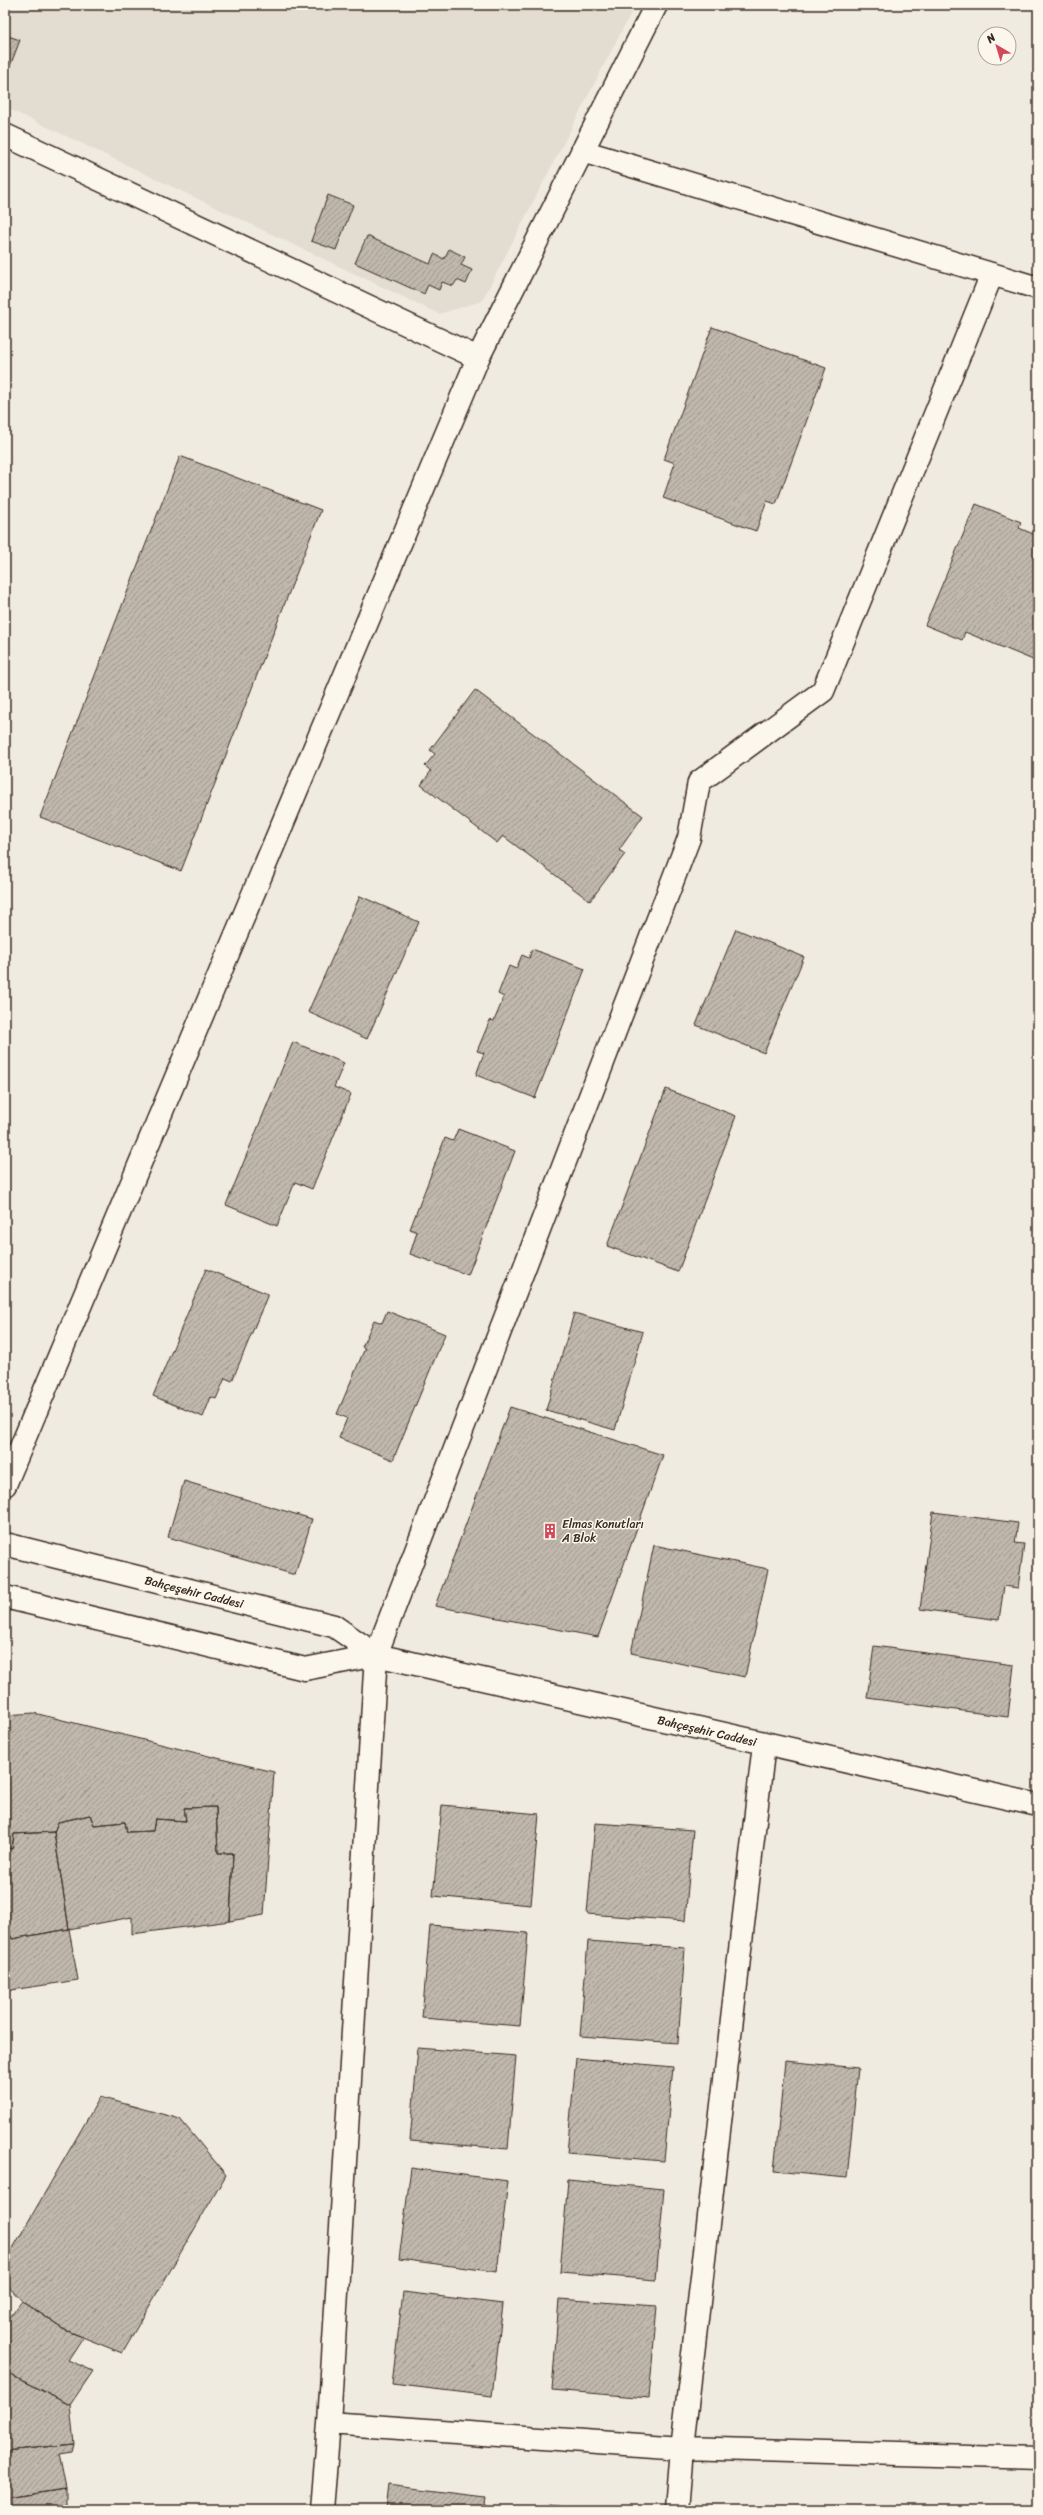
<svg xmlns="http://www.w3.org/2000/svg" width="1043" height="2515" viewBox="0 0 1043 2515" font-family="Sriracha,sans-serif">
<defs>
<pattern id="building-hatch" width="6" height="6" patternUnits="userSpaceOnUse"><rect width="6" height="6" fill="#c0b8ad"/><path d="M-1 1l2-2M0 6l6-6M5 7l2-2" fill="none" stroke="#9d968c"/></pattern>
</defs>
<rect width="100%" height="100%" fill="#f0ebe0"/>
<filter id="ink" filterUnits="userSpaceOnUse"><feTurbulence type="fractalNoise" baseFrequency=".025" numOctaves="2"/><feDisplacementMap in="SourceGraphic" scale="8" xChannelSelector="R" yChannelSelector="G"/><feConvolveMatrix kernelMatrix="1 2 1 2 8 2 1 2 1" color-interpolation-filters="sRGB"/></filter>
<g filter="url(#ink)">
<path fill="#e2dcd1" d="M5,5h630l-153,296 -43,13 -434,-207z"/>
<path fill="url(#building-hatch)" stroke="#3b2a1e" d="M5,35l15,5 -15,39z
M328,195l25,10 -17,45 -25,-9z
M367,236l63,28 4,-10 10,5 5,-10 16,8 -4,8 11,5 -6,14 -9,-4 -4,6 -11,-4 -3,8 -11,-5 -4,9 -69,-31z
M712,327l114,41 -50,136 -9,-3 -11,30 -93,-33 12,-35 -11,-4z
M180,456l141,54 -140,361 -141,-54z
M976,504l45,18 -2,6 19,8v112l-5,12 -68,-28 -3,8 -37,-15z
M475,690l168,126 -24,34 6,4 -35,47 -87,-65 -6,7 -76,-58 10,-14 -6,-5 10,-12 -5,-4z
M360,896l59,26 -52,117 -59,-27z
M736,929l68,28 -40,96 -68,-28z
M532,949l53,20 -50,129 -59,-23 8,-22 -7,-2 13,-31 4,1 10,-24 -6,-3 11,-28 7,3 6,-14 7,3z
M293,1042l51,21 -10,24 17,7 -39,95 -17,-7 -18,44 -51,-21z
M666,1089l70,27 -58,156 -71,-26z
M458,1129l57,22 -47,124 -58,-21 7,-22 -7,-3 35,-91 8,3z
M206,1269l62,25 -36,87 -7,-3 -9,21 -5,-2 -8,20 -50,-21z
M387,1311l58,23 -52,126 -54,-22 8,-20 -10,-4 28,-66 -3,-1 12,-27 8,3z
M574,1313l69,19 -28,98 -69,-20z
M510,1407l153,48 -65,182 -163,-31z
M184,1481l128,38 -17,56 -127,-38z
M933,1512l85,11 -3,20 9,1 -6,44 -14,-2 -5,34 -79,-11z
M654,1545l114,24 -23,108 -114,-24z
M874,1646l140,19 -6,52 -141,-19z
M34,1713l240,59 -10,143 -34,6 3,-68h-15l-2,-46 -32,1 2,13 -31,-2 -2,12 -26,1 -2,-10 -31,3 -4,-10 -32,7 -4,10 -40,2 -2,15 -7,-2v-132z
M442,1805l97,9 -8,91 -98,-9z
M216,1807l2,46h15l-3,68 -98,13v-17l-63,12 -15,-97 4,-10 32,-7 4,10 31,-3 2,10 26,-1 2,-12 31,2 -2,-13z
M595,1823l98,7 -8,91 -98,-7z
M54,1832l15,97 -57,10 -7,-17v-75l7,2 2,-15z
M5,1922l7,17 57,-10 9,51 -73,11z
M430,1925l98,8 -8,93 -98,-8z
M588,1941l97,7 -7,95 -98,-7z
M418,2048l98,8 -8,93 -98,-8z
M576,2058l97,9 -9,94 -97,-8z
M785,2061l73,7 -11,110 -73,-7z
M100,2097l80,22 46,56 -104,178 -57,-23 -43,-29 -17,-18v-21z
M411,2168l97,13 -11,91 -98,-13z
M568,2180l96,9 -8,91 -96,-8z
M403,2292l100,12 -11,92 -100,-12z
M559,2299l98,7 -8,92 -97,-8z
M22,2301l43,29 18,7 -15,23 25,11 -23,34 -65,-33v-48z
M5,2372l65,33 4,39 -69,7z
M74,2444l-2,8 -13,2 7,35 -61,9v-47z
M388,2485l98,12 -2,13h-99z
M66,2489v21h-61v-12z
M551,2504l54,6h-55z"/>
<g fill="none" stroke-linecap="round" stroke-linejoin="round">
<defs>
<path id="minor" d="M5,135l473,223
M582,151l456,137
M5,1485l473,-1127 178,-353
M5,1544l329,82 42,29 662,150
M5,1597l300,72 71,-14
M329,2423l353,25 356,10
M322,2510l7,-87 47,-768 313,-817 10,-56 124,-91 169,-417
M677,2510l5,-62 82,-704"/>
</defs>
<use href="#minor" stroke="#3b2a1e" stroke-width="25"/>
<use href="#minor" stroke="#fbf7ec" stroke-width="22"/>
</g>
</g>
<defs>
<symbol id="building-bare" viewBox="-9 -9 18 18"><path d="M-4-6H4V6H1V3H-1V6H-4ZM-2.5-4.3h1.7v1.8h-1.7ZM.8-4.3h1.7v1.8H.8ZM-2.5-1h1.7V.8h-1.7ZM.8-1h1.7V.8H.8Z" fill="#d1495b" stroke="#fbf7ec" stroke-width="2.5" paint-order="stroke"/></symbol>
</defs>
<g fill-rule="evenodd">
<use href="#building-bare" x="539" y="1520" width="22" height="22"/>
</g>
<g text-anchor="middle" dominant-baseline="central" stroke-width="3" stroke-linejoin="round" paint-order="stroke">
<g font-size="12" fill="#3b2a1e" stroke="#fbf7ec" text-anchor="start">
<text x="562" y="1524">Elmas Konutları<tspan x="562" dy="14">A Blok</tspan></text>
</g>
<g font-size="12" fill="#3b2a1e" stroke="#fbf7ec">
<text transform="translate(194 1592) rotate(14)">Bahçeşehir Caddesi</text>
<text transform="translate(707 1731) rotate(13)">Bahçeşehir Caddesi</text>
</g>
</g>
<rect width="1043" height="2515" fill="none" stroke="#fbf7ec" stroke-width="20"/>
<rect x="10" y="10" width="1023" height="2495" fill="none" stroke="#3b2a1e" stroke-width="1.5" filter="url(#ink)"/>
<g transform="translate(997 46) rotate(322)"><circle r="19" fill="#fbf7ec" stroke="#aea59a"/>
<path d="M0-3L7 15L0 10L-7 15Z" fill="#d1495b"/>
<text y="-6" font-size="11" font-weight="bold" text-anchor="middle" fill="#3b2a1e">N</text>
</g>
</svg>
